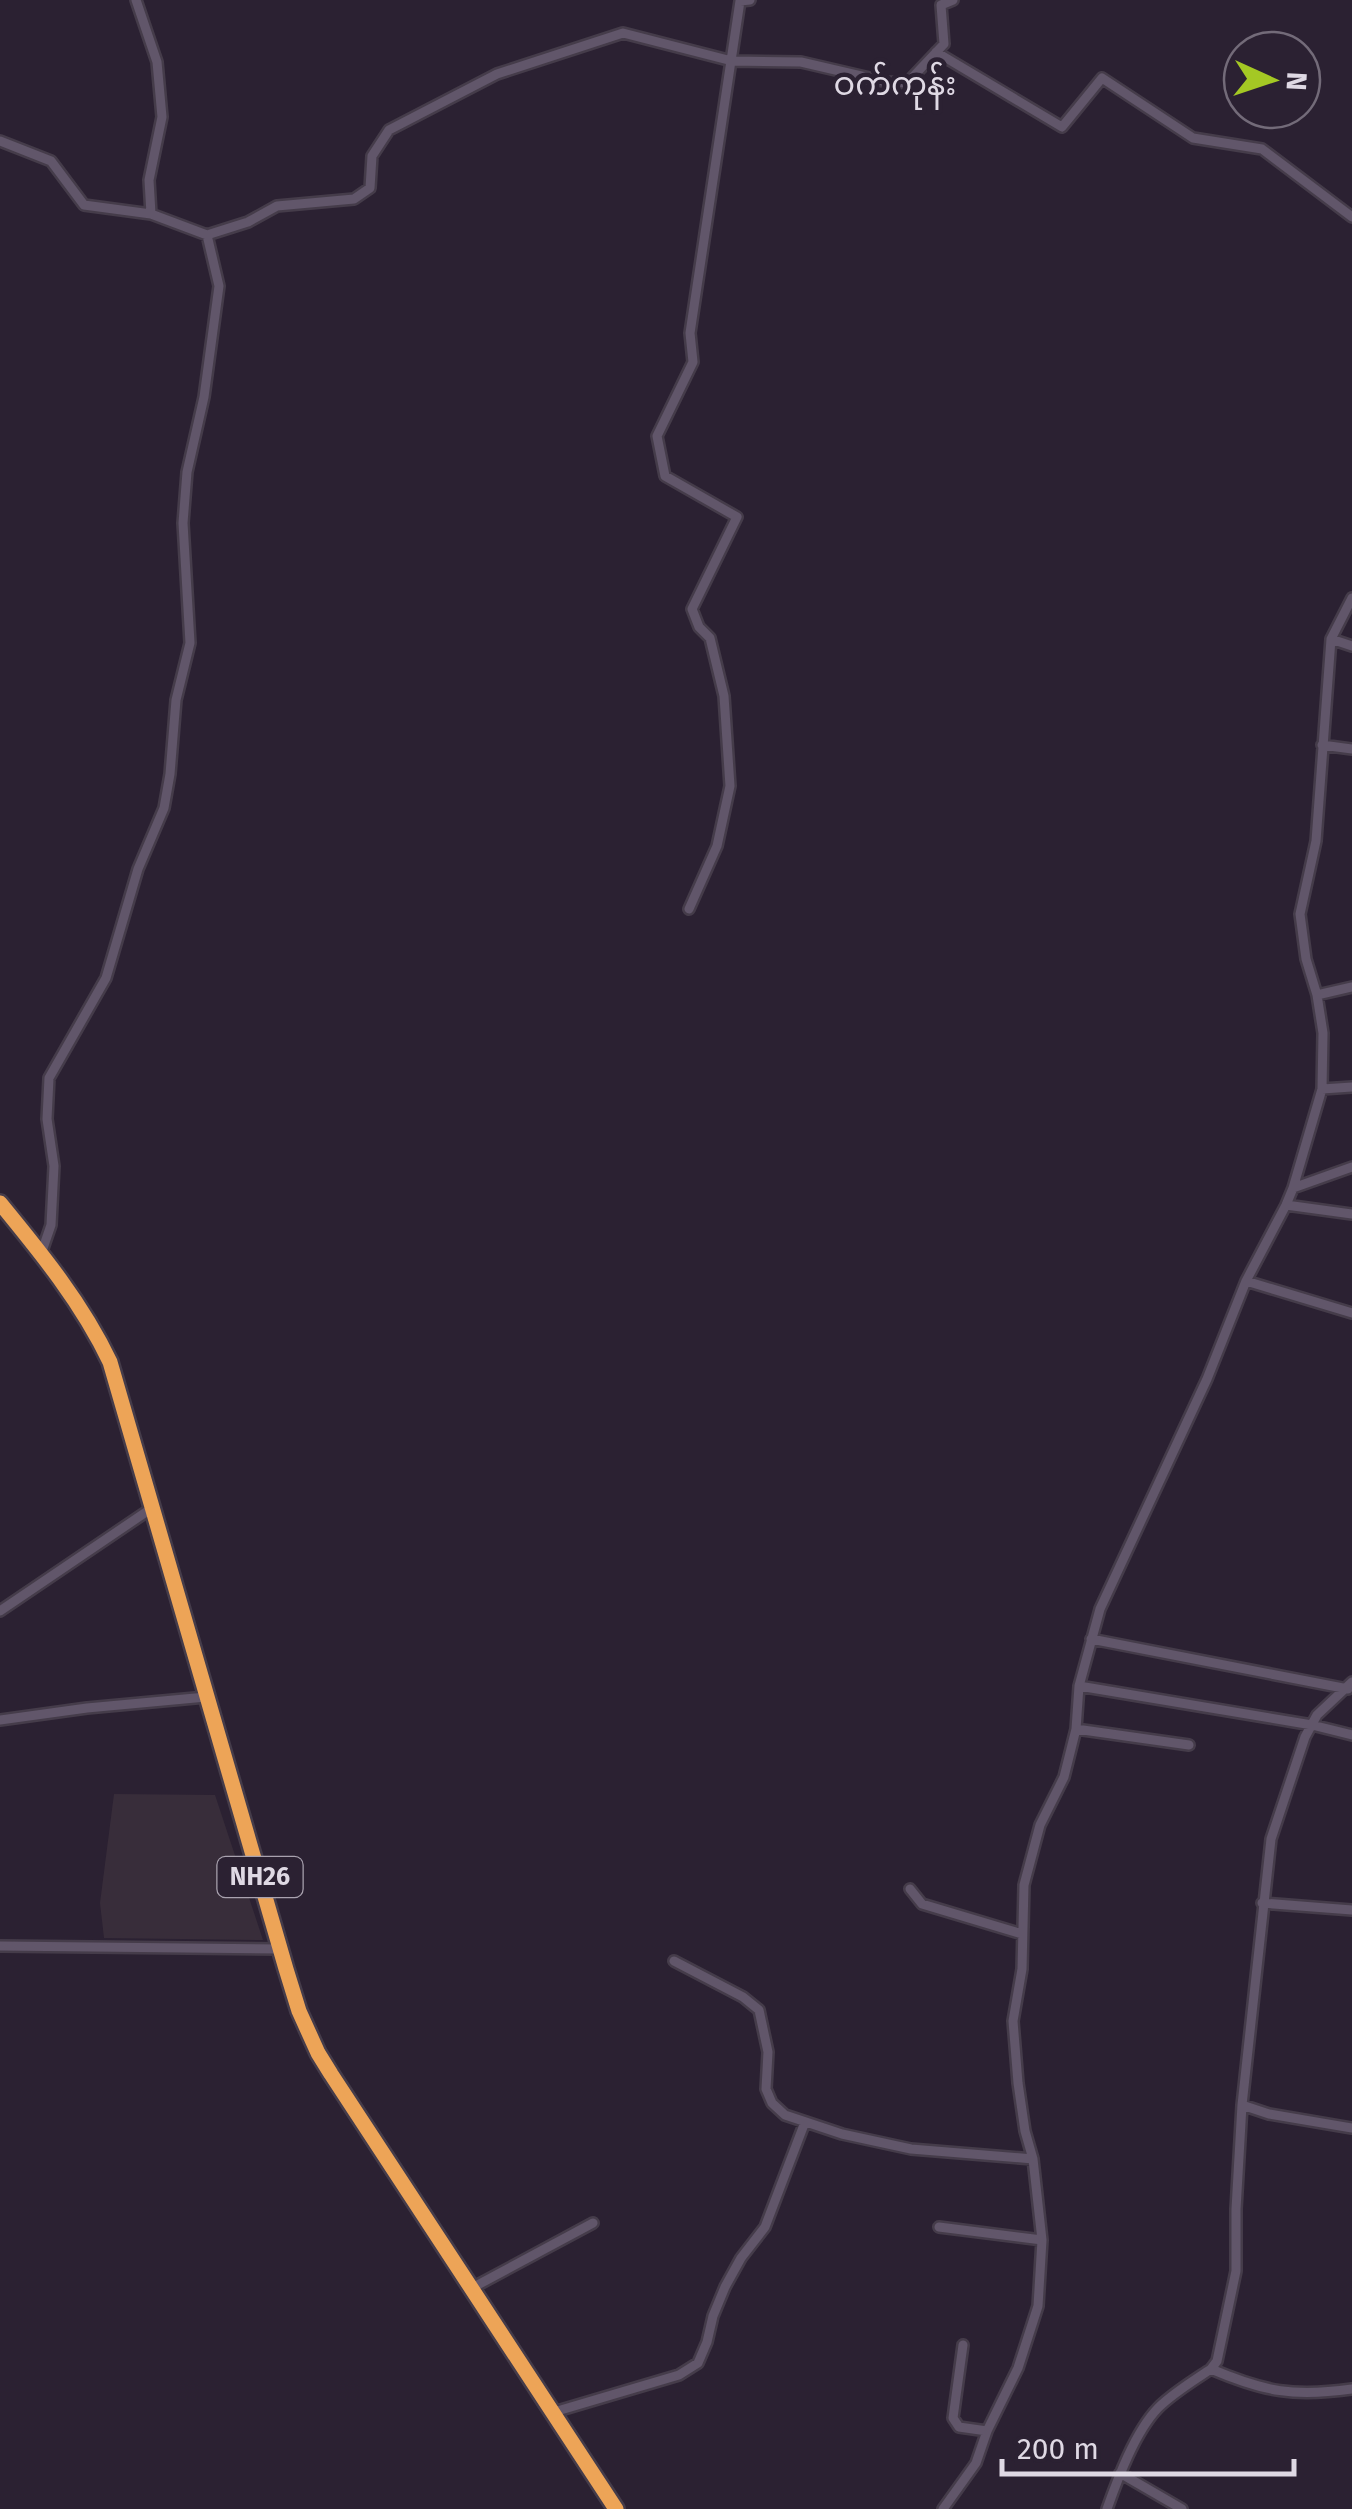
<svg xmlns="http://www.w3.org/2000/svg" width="1352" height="2509" viewBox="0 0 1352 2509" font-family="'Fira Sans','Noto Sans Myanmar',sans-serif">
<rect width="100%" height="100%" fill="#2b2132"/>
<path fill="#382d3a" d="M114,1794l101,1 48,145 -159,-2 -4,-35z"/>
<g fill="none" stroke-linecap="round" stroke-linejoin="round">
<defs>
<path id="street" d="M936,52l126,75 40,-49 91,60 69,11 90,68
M0,141l51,20 33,44 67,9
M207,235l41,-13 29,-16 77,-7 16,-11 2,-32 17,-26 108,-56 126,-41 109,28 69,1 86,20 20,1 37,-39 -3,-39 12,-5
M1331,639l21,7
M1322,745l30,4
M689,909l28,-63 13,-60 -6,-90 -14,-58 -11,-11 -7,-18 45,-92 -72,-41 -8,-40 36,-74 -3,-29 50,-332 10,-1
M1317,995l35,-8
M1322,1089l30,-2
M1293,1188l59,-21
M1286,1205l66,9
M41,1254l10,-29 3,-59 -7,-47 2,-41 57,-100 32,-109 26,-61 6,-34 6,-74 14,-57 -7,-120 4,-51 17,-75 15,-111 -12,-51 -56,-21 -2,-34 13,-63 -5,-55 -21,-62
M1246,1281l106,32
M0,1611l152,-103
M1091,1639l257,50
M1079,1686l233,39 40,10
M0,1720l87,-12 119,-11
M1076,1729l113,16
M910,1889l12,15 100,30
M1262,1903l90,7
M0,1946l280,3
M674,1961l69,36 16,13 9,42 -2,37 6,14 13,12 57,19 69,15 122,10
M1242,2105l29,-266 34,-102 12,-22 35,-33
M939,2227l103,13
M472,2288l121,-65
M963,2345l-10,73 6,9 28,4
M1211,2369c54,23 83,28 141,20
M554,2412l125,-37 19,-12 9,-21 6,-26 12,-29 16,-29 24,-31 40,-105
M1120,2473l62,36
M943,2509l33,-46 11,-32 31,-63 20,-62 4,-66 -9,-81 -8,-28 -7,-48 -5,-62 9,-52 2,-84 16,-60 24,-48 12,-48 3,-43 21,-77 107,-230 39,-98 40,-76 7,-17 29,-99 1,-56 -6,-38 -11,-36 -6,-45 16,-73 15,-202 21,-41
M1107,2509c11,-31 28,-77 51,-101 15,-15 35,-27 53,-39l6,-8 19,-90v-62l6,-104 27,9 83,14"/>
<path id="highway" d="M0,1203c41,50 82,100 110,159l176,607 13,42 19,42 13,21 285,435"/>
</defs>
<use href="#street" stroke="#453c4a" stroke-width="14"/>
<use href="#highway" stroke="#453c4a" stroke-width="20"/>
<use href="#street" stroke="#61566a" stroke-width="9"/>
<use href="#highway" stroke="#eda457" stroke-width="15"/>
</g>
<g text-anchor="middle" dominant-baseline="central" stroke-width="9" stroke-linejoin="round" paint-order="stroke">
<rect fill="#2b2132" stroke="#a9a2af" stroke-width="2.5" x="217.5" y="1857" width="85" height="40" rx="8"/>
<g font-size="25" font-weight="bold" fill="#dfd9e4">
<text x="260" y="1877">NH26</text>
</g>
<g font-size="32" fill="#dfd9e4" stroke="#2b2132">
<text x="895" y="84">ဝက်ကုန်း</text>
</g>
</g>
<g transform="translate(1272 80) rotate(93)"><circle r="48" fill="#2b2132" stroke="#736b79" stroke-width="2.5"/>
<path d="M0-8L18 38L0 25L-18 38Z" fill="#a4c824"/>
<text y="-15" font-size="28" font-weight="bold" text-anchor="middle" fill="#dfd9e4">N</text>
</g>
<path d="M1002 2459v15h292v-15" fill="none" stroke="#dfd9e4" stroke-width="5"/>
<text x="1017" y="2459" font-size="30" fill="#dfd9e4" stroke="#2b2132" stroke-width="8" paint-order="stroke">200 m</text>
</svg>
